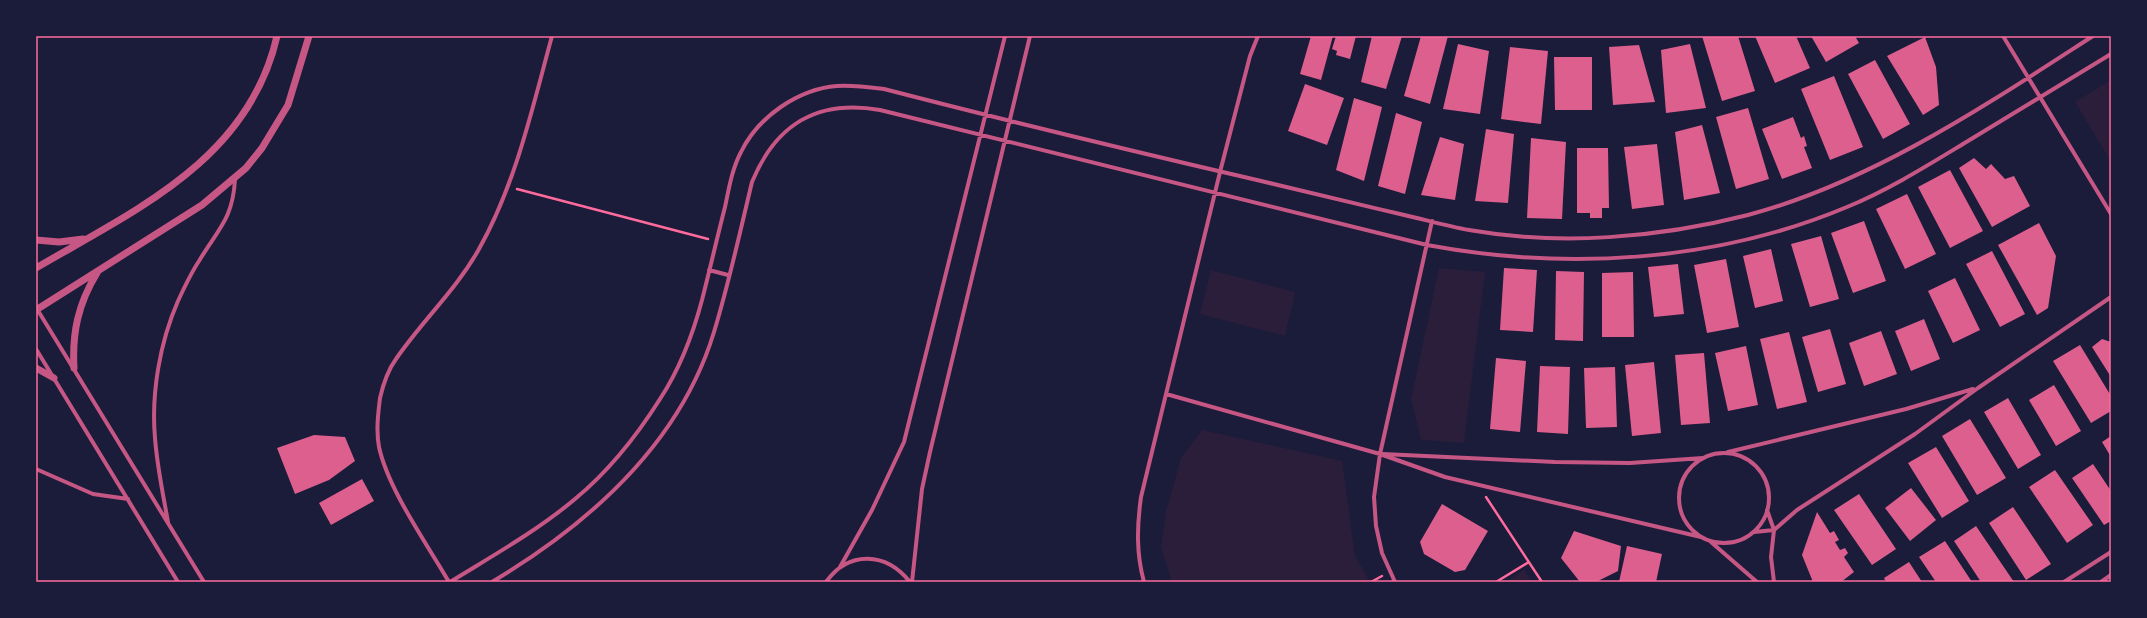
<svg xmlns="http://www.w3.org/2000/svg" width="2147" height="618" viewBox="0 0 2147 618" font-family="'Times New Roman',serif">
<rect width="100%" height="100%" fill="#1b1b3a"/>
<path fill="#2a1e3b" d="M2111,80v82l-36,-60z
M1439,268l46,4 -21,171 -43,-3 -10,-41z
M1211,270l84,22 -10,44 -85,-22z
M1202,430l140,31 13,95 15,26h-198l-11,-35 5,-36 15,-53z
M1524,570l8,12h-27z"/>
<path fill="#dd5f8e" d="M1311,36h22l-12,44 -21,-6z
M1336,36h20l-6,23 -14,-4 1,-4 -5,-2z
M1372,36h30l-16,53 -25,-7z
M1421,36h27l-18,68 -26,-8z
M1702,36h36l17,55 -33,10z
M1755,36h41l14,32 -35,15z
M1811,36h44l4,7 -33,19z
M1925,37l11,30 3,38 -16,10 -36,-59z
M1458,44l31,7 -9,63 -37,-5z
M1690,44l16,64 -40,5 -5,-63z
M1639,45l16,57 -42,3 -4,-58z
M1510,47l38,4 -7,73 -40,-5z
M1554,57h38v53h-37z
M1875,60l35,64 -27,15 -35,-65z
M1834,76l29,71 -33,13 -29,-71z
M1305,84l39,14 -17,47 -39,-14z
M1354,98l28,9 -18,74 -28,-11z
M1748,108l21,71 -33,10 -20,-72z
M1396,113l26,9 -17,72 -27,-8z
M1793,117l8,21 3,-2 3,10 -3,1 8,21 -30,11 -20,-50z
M1702,125l18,68 -36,7 -9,-68z
M1486,129l28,5 -6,69 -33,-2z
M1440,137l24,7 -9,56 -34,-5z
M1531,138l35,4 -4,77 -35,-1z
M1657,144l7,61 -32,4 -8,-62z
M1577,148h31l1,60h-7v10h-12v-5h-13z
M1974,158l12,11 5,-5 14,15 9,-3 16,30 -38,21 -33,-59z
M1950,170l33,61 -33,17 -32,-61z
M1907,194l29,60 -31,15 -29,-60z
M1864,221l22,60 -33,12 -22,-60z
M2039,223l17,33 -8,52 -11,7 -39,-70z
M1821,236l18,63 -29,8 -19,-63z
M1771,249l12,52 -28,7 -12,-52z
M1992,251l33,63 -25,13 -34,-63z
M1726,259l13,68 -32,6 -13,-68z
M1678,264l6,50 -30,3 -6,-50z
M1504,268l33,2 -4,62 -33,-2z
M1556,271l28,1 -1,69 -28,-1z
M1633,272l1,65h-32v-64z
M1955,278l25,52 -27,13 -25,-52z
M1924,319l16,40 -29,12 -16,-40z
M1830,329l16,55 -28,8 -16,-55z
M1881,331l16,43 -33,12 -15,-43z
M1789,332l18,70 -30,7 -17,-70z
M2102,339l9,3v35l-19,-30z
M2080,345l31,51v15l-20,12 -38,-62z
M1746,346l12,59 -30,6 -13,-58z
M1704,353l6,70 -29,2 -6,-70z
M1496,358l30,3 -6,71 -30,-3z
M1654,362l7,71 -29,3 -7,-71z
M1540,366l30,1 -2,67 -31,-2z
M1615,367l2,60 -31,1 -2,-60z
M2054,385l27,46 -25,15 -27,-46z
M2008,398l33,57 -23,14 -34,-57z
M1970,419l36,59 -29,17 -35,-59z
M314,435l31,2 10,24 -26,19 -34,14 -18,-46z
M2111,436v21l-9,-15z
M1936,447l33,54 -27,17 -34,-55z
M2093,464l18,27v30l-7,4 -32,-47z
M2055,470l38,55 -26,18 -38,-56z
M362,479l12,22 -43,24 -12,-22z
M1911,488l25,32 -26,21 -25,-33z
M1859,494l37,55 -24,16 -38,-55z
M1442,504l46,27 -23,39 -10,2 -31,-18 -4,-12z
M2013,507l38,57 -25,16 -37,-57z
M1817,512l13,21 4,-2 5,9 -4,2 5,8 5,-2 3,5 -4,4 10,15 -13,10h-28l-11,-27z
M1976,526l38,56h-33l-27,-41z
M1574,531l47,15 -3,25 -22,11h-16l-19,-24z
M1945,541l27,41h-36l-17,-25z
M1627,546l35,8 -6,28h-37z
M1909,562l13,20h-36l-2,-4z"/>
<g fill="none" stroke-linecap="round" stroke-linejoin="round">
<path stroke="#ff6b9d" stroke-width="2.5" d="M517,189l191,50
M1486,497l56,85
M1371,582l11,-6
M1496,582l33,-20"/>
<path stroke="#c65784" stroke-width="4" d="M2003,36l108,178
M709,270l19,5
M37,309l167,273
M36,349l142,233
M1166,394l214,60 65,23 256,60
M1728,452l178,-43 67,-20
M1679 498a45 45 0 1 1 90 0a45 45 0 1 1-90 0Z
M1383,454l172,8 75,1 73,-5
M36,469l57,25 35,5
M1767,510l7,20 -3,27 3,25
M168,522c-5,-28 -11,-56 -13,-84 -4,-45 5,-96 23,-137 6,-13 13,-28 21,-40 19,-32 34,-42 36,-82
M1774,530l23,-20 118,-76 63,-46 133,-91
M1754,532l20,-2
M1711,542l46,40
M840,567l32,-57 32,-68 101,-406
M449,582c-22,-38 -61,-93 -70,-135 -3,-16 -1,-33 1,-49 3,-13 8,-28 16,-39 26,-38 60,-69 83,-110 37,-66 53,-140 73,-213
M450,582c42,-26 87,-51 125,-83 34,-28 61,-62 85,-100 19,-29 33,-65 42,-99 8,-31 15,-62 23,-93 4,-19 7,-38 16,-55 17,-35 57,-63 96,-66 16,-1 31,1 47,3 124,32 248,62 373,91 47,11 95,23 143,34 23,5 46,12 69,16 91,16 189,8 279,-15 124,-33 238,-110 345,-179
M492,582c97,-58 188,-138 222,-250 15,-49 26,-100 38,-150 24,-58 65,-83 128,-72l547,135c139,26 289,17 420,-38 41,-17 78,-40 116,-63 50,-30 99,-60 148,-90
M826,582c23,-32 60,-30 84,0
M912,582l10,-93 8,-37 100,-416
M1144,582c-8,-29 -7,-56 -3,-85l79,-325 30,-116 8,-20
M1395,582l-13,-29 -6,-27 -2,-29 6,-43 52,-233
M2064,582l47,-30
M2101,582l10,-7"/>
<path stroke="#c65784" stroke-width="7" d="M36,240l23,2 24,-3
M36,268c99,-58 213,-108 241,-232
M36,310l166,-105 44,-37 16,-20 26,-43 21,-69
M36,368l18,10
M74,368c-2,-35 4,-64 23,-95"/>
</g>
<rect width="2147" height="618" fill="none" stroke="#1b1b3a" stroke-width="74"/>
<rect x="37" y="37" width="2073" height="544" fill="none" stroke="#ff6b9d" stroke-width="1.5"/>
</svg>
